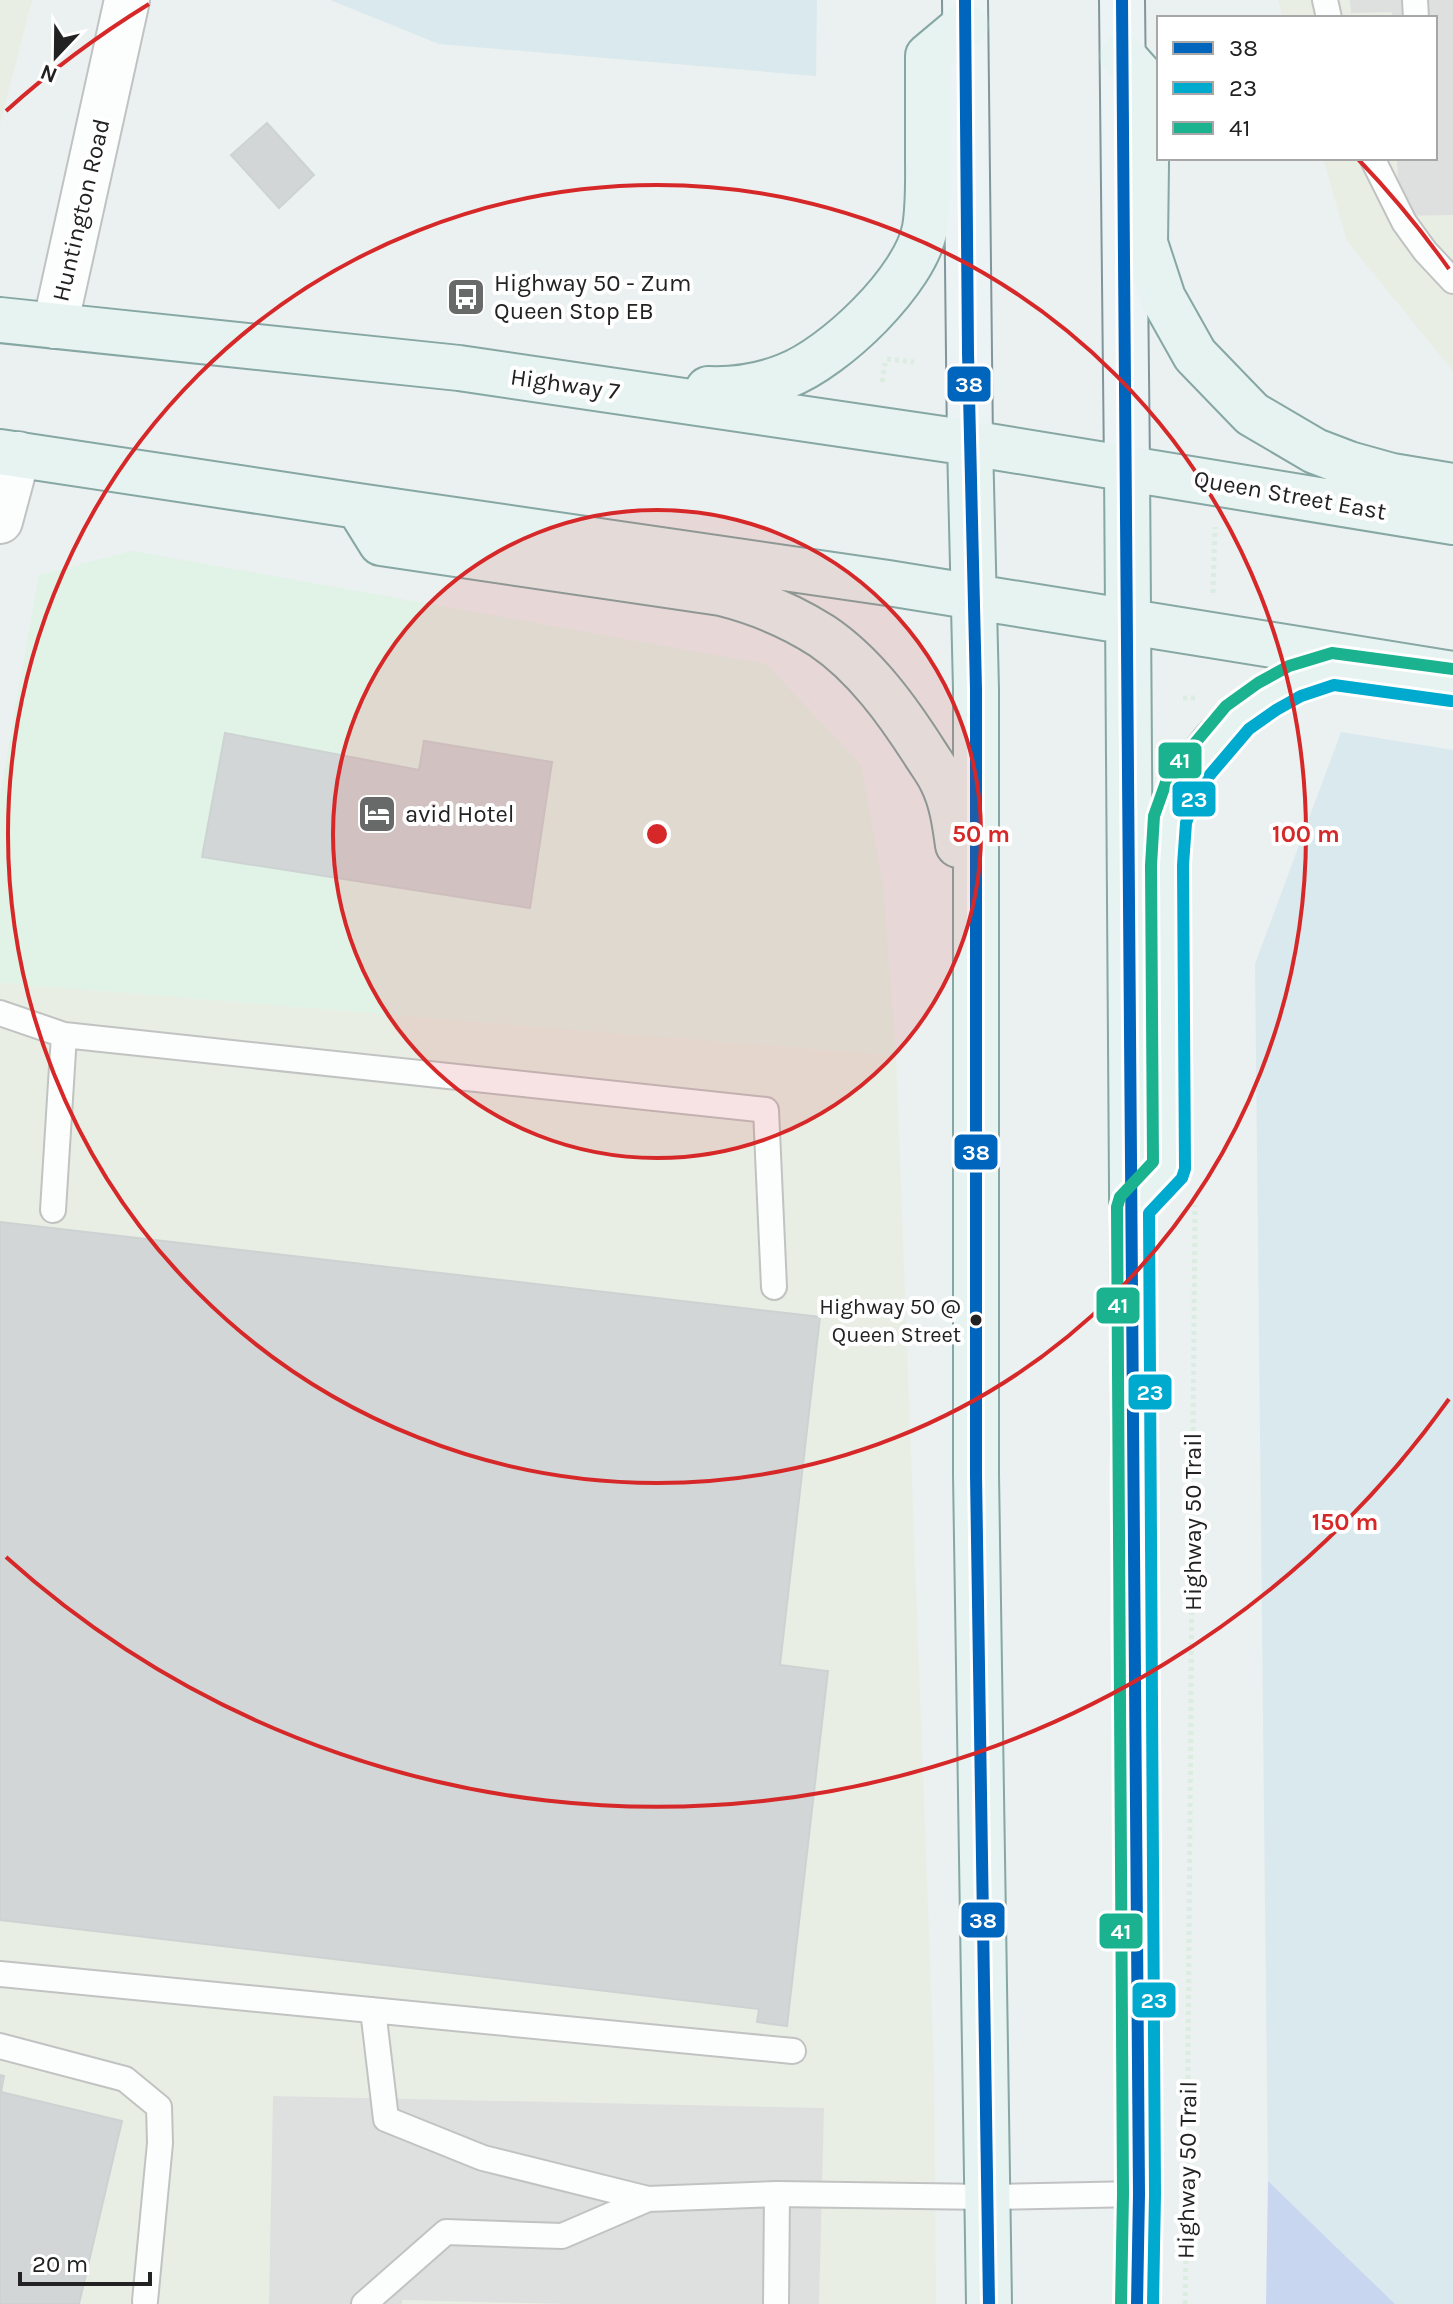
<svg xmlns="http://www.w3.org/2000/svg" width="1453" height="2304" viewBox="0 0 1453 2304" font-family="Karla,sans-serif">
<rect width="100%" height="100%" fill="#ebf0f0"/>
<path fill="#e1f2e6" d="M132,551l634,113 95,101 22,122 13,169 -896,-73v-187l39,-221z"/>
<path fill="#e8eee4" d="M0,0h32l-32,124z
M1278,0h175v371l-106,-130 -24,-83h112v-140h-152z
M0,983l896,73 38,1015 2,233h-936z"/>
<path fill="#dae9ed" d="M330,0h487l-1,76 -377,-32z
M1341,732l112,18v1554h-58l-127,-123 -13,-1217z"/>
<path fill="#c9d6ef" d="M1268,2181l127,123h-129z"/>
<path fill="#dee0e0" d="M1350,0h103v215l-54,1 -2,-58h38v-140h-43v-6l-41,1z
M273,2096l551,12 -5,196h-253l-164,-4v4h-133z"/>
<path fill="#d2d6d6" stroke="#ccd3d2" stroke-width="2" d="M267,123l47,52 -35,33 -48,-53z
M225,733l194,37 5,-29 128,21 -22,146 -328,-51z
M0,1222l820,95 -40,348 48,6 -41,355 -30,-4 2,-13 -759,-89z
M0,2075l4,1 -3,16 121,29 -43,183h-79z"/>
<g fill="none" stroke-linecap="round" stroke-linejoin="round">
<defs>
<path id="lane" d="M1325,0l4,18
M1415,0l1,18
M1372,158l32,64 21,29 28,30
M0,1013l64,22 702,75 8,177
M53,1210l11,-175
M0,1974l793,77
M373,2010l13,109 97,39 165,41 129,-5
M0,2046l125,33 34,28 1,36 -15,158
M364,2304l82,-72 116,4 86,-37
M776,2304l1,-110 211,3 151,-3"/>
<path id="street" d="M55,326l72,-326
M0,521l18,-67"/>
<path id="secondary" d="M965,0l5,443
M1122,0l5,468"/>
<path id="primary" d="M1123,56l24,27 -2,160 18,55 32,57 57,59 63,37 34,13 43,12 61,10
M0,320l459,48 511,75 483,79
M708,389c27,1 53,-3 78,-13 48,-18 130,-96 139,-148 4,-24 3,-49 3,-73 0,-33 0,-66 0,-99l37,-31
M970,443l6,246v786l13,829
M0,452l358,54 530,77 565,91
M1127,468l12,1726 -2,110
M358,506l23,37 340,50c36,9 70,23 101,43 43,29 76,75 104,119 5,8 12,17 16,26 10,20 13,42 16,64
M1133,1207l36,-39 -2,-303 3,-45 13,-38 31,-39 24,-26 29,-21 28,-15 38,-12 24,2"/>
</defs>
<use href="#lane" stroke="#c1c3c3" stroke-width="28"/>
<use href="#street" stroke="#c1c3c3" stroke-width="48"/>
<use href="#secondary" stroke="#81959c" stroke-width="48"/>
<use href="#primary" stroke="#86a7a3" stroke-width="48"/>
<path stroke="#dbede0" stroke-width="5" stroke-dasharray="4 4" stroke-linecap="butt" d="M887,359l27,3
M882,382l3,-19
M1213,593l2,-66
M1183,698h14
M1187,2183l8,-978
M1185,2304l1,-51"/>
<use href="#lane" stroke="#fcfdfd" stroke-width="24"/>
<use href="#street" stroke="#fcfdfd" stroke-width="44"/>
<use href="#secondary" stroke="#ecf3f5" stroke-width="44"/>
<use href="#primary" stroke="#e6f3f0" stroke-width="44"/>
<defs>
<path id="bus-1" d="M965,0l3,353 8,336v786l13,829
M1122,0l17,2194 -2,110"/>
<path id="bus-2" d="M1153,2304l2,-110 -6,-981 33,-35 3,-9 -2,-304 3,-42 11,-33 52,-61 27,-19 25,-14 33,-11 117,16"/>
<path id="bus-3" d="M1121,2304l2,-110 -6,-987 3,-10 33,-35 -2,-297 3,-49 15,-42 57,-68 32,-23 31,-17 43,-13 121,16"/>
</defs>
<use href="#bus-1" stroke="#fff" stroke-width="18"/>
<use href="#bus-2" stroke="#fff" stroke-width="18"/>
<use href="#bus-3" stroke="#fff" stroke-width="18"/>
<use href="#bus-1" stroke="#0065bd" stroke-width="12"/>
<use href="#bus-2" stroke="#00a9ce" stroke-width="12"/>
<use href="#bus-3" stroke="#1bb290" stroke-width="12"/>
</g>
<circle cx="657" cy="834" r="324" fill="#d62828" fill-opacity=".12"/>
<g fill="none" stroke="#d62828" stroke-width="4">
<circle cx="657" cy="834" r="324"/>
<circle cx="657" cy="834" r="649"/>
<path d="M1449 1399A973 973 0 0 1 6 1557M6 111A973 973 0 0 1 149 4M1357 158A973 973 0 0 1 1449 269"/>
</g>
<defs>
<symbol id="bus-square" viewBox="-11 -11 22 22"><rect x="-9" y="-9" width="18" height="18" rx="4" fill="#686a6a" stroke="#fff"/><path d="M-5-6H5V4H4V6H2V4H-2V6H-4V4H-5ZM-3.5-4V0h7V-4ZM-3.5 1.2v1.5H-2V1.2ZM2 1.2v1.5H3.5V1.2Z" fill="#fff"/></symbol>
<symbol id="hotel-square" viewBox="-11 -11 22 22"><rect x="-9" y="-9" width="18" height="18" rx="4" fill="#686a6a" stroke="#fff"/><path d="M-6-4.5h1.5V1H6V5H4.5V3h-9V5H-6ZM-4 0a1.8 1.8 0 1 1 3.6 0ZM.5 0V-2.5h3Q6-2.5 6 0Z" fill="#fff"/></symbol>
</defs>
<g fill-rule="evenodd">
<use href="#bus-square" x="444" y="275" width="44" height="44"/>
<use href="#hotel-square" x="355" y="792" width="44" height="44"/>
</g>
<circle fill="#222" stroke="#fff" stroke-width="3" cx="976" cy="1320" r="7"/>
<g text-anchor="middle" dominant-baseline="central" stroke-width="8" stroke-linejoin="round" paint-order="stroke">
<g font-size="22" fill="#222" stroke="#fff" text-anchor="end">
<text x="961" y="1307">Highway 50 @<tspan x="961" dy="28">Queen Street</tspan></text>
</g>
<g font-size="24" fill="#222" stroke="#fff">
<text transform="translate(81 210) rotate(-77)">Huntington Road</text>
<text transform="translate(565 384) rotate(8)">Highway 7</text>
<text transform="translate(1290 495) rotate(10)">Queen Street East</text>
<text transform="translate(1193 1522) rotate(-90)">Highway 50 Trail</text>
<text transform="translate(1187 2170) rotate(-89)">Highway 50 Trail</text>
</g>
<g font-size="24" fill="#222" stroke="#fff" text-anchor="start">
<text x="494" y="283">Highway 50 - Zum<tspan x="494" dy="28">Queen Stop EB</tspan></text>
<text x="405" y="814">avid Hotel</text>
</g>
</g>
<circle cx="657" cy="834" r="12" fill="#d62828" stroke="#fff" stroke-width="4"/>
<g font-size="24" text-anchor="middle" font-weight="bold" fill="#d62828" stroke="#fff" stroke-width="8" stroke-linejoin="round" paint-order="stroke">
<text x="981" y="842">50 m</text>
<text x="1306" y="842">100 m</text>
<text x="1345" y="1530">150 m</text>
</g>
<g stroke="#fff" stroke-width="3">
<rect x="946" y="365" width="46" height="38" rx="8" fill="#0065bd"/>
<rect x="1157" y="741" width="46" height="39" rx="8" fill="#1bb290"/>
<rect x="1171" y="780" width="46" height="38" rx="8" fill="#00a9ce"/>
<rect x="953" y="1133" width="46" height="38" rx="8" fill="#0065bd"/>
<rect x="1095" y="1286" width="46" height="39" rx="8" fill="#1bb290"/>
<rect x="1127" y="1373" width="46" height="38" rx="8" fill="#00a9ce"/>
<rect x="960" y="1901" width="46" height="38" rx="8" fill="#0065bd"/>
<rect x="1098" y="1912" width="46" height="38" rx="8" fill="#1bb290"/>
<rect x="1131" y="1981" width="46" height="38" rx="8" fill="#00a9ce"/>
</g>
<g font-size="22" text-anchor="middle" font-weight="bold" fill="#fff">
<text x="969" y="392">38</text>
<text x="1180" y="768">41</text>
<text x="1194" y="807">23</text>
<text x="976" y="1160">38</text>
<text x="1118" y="1313">41</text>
<text x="1150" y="1400">23</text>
<text x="983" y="1928">38</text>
<text x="1121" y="1939">41</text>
<text x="1154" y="2008">23</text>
</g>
<rect x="1157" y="16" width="280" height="144" fill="#ffffff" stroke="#a7a7a7" stroke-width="2"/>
<rect x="1173" y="42" width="40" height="12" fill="#0065bd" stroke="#a7a7a7" stroke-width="2"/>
<text x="1229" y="56" font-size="24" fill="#222222">38</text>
<rect x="1173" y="82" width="40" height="12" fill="#00a9ce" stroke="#a7a7a7" stroke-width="2"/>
<text x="1229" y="96" font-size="24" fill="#222222">23</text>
<rect x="1173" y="122" width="40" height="12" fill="#1bb290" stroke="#a7a7a7" stroke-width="2"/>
<text x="1229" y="136" font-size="24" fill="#222222">41</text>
<g transform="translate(56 56) rotate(202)" stroke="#ffffff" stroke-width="6" paint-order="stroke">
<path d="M0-6L14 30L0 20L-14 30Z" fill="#222222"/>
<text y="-12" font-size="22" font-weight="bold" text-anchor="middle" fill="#222222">N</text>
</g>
<path d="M20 2272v12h130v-12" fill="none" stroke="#222222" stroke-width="4"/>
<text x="32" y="2272" font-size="24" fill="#222222" stroke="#ffffff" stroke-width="6" paint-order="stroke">20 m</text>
</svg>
